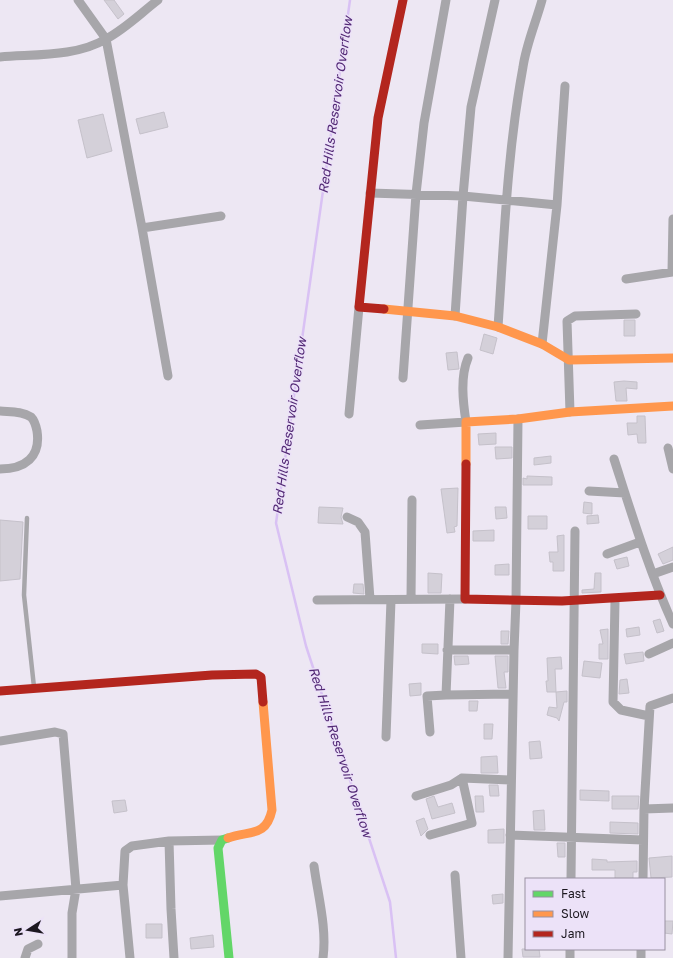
<svg xmlns="http://www.w3.org/2000/svg" width="673" height="958" viewBox="0 0 673 958" font-family="'Golos Text',sans-serif">
<rect width="100%" height="100%" fill="#ede7f3"/>
<g fill="none" stroke-linecap="round" stroke-linejoin="round">
<path stroke="#d9c1f4" stroke-width="2.5" d="M350,0l-74,523 30,123 84,256 6,56"/>
</g>
<path fill="#d4d0d9" stroke="#c5c1ca" d="M104,0h10l10,14 -6,5z
M164,112l4,15 -28,7 -4,-15z
M103,114l9,37 -25,7 -9,-38z
M624,320h11v16h-11z
M484,334l13,4 -4,16 -13,-4z
M457,352l2,17 -11,1 -2,-17z
M624,381l13,1v7l-11,-1 1,13h-11l-2,-19z
M637,416h8l1,27h-8l-1,-9 -9,1 -1,-12h10z
M496,433v11l-17,1 -1,-11z
M495,447h17v11l-16,1z
M551,456v7l-17,2v-7z
M527,476l25,1v8h-29v-7l4,1z
M458,488l-1,38 -3,1 1,5 -8,1 -6,-44z
M584,502l8,1v11l-9,-1z
M319,507l24,1 -2,9 2,7 -25,-1z
M495,507h11l1,11 -11,1z
M598,515l1,8 -12,1v-8z
M528,516h19v13h-19z
M0,520l23,2 -3,57 -20,2z
M494,530v11h-21v-10z
M564,535v36h-11v-9h-3l-1,-10h9l-1,-16z
M673,547v13l-10,4 -5,-10z
M627,557l2,9 -12,3 -3,-9z
M509,564v11h-14v-10z
M428,573l14,1 -1,19h-13z
M595,573h6v19l-19,1v-3l12,-1z
M354,584h9l1,10 -11,-1z
M660,619l4,12 -7,2 -4,-12z
M639,627l1,8 -13,2 -1,-8z
M608,629v30h-9v-15h4l-3,-14z
M501,631h8l-1,13h-7z
M422,644h16v10l-16,-1z
M643,652l1,9 -18,3 -2,-10z
M454,656h14l1,8 -14,1z
M495,656h13v16h-4l2,16h-8z
M561,657l1,12h-7l1,23h-9l-1,-11h2l-1,-23z
M584,661l18,2 -2,15 -18,-2z
M627,679l2,14 -10,1 1,-14z
M421,683v12l-11,1 -1,-12z
M567,691v11h-3l-5,19 -2,-3 -10,-3 2,-8 8,1 -1,-16z
M469,701h9l-1,10h-8z
M484,724h9l-1,15h-8z
M540,741l2,17 -12,1 -1,-17z
M497,756l1,17h-17v-16z
M489,785h9l1,11h-9z
M580,790l29,1v10l-29,-1z
M434,796l4,11 14,-4 3,10 -23,6 -6,-20z
M475,796h8l1,16h-8z
M612,796h27l-1,13h-26z
M125,800l2,11 -13,2 -2,-12z
M544,810l1,20h-11l-1,-19z
M424,818l4,11 -7,7 -5,-15z
M610,822l28,1v11l-28,-1z
M504,829v14h-16v-13z
M557,843h8v14h-7z
M672,856v21l-21,1 -2,-20z
M592,859l15,1v2l30,-1v11h-4v7h-18v-9h-23z
M503,894v9l-10,1 -1,-9z
M664,921h9l-1,13 -8,-1z
M146,924h16v14h-16z
M213,935l1,12 -23,2 -1,-11z
M522,949h17l1,8h-17z"/>
<g fill="none" stroke-linecap="round" stroke-linejoin="round">
<path stroke="#a7a6aa" stroke-width="4.5" d="M27,518l-3,77 10,92"/>
<path stroke="#a7a6aa" stroke-width="9" d="M78,0l28,39 36,189 26,148
M0,57c34,-3 76,0 106,-18 19,-10 35,-26 52,-39
M370,193l93,3 94,9
M142,228l79,-12
M672,272l1,-53
M626,279l47,-7
M455,316l8,-120 8,-89 24,-107
M498,327c6,-87 9,-174 25,-260 3,-22 13,-45 19,-67
M542,344l15,-139 8,-119
M403,378l13,-184 8,-71 22,-123
M0,411c10,1 22,0 31,6 3,3 5,9 6,14 4,26 -12,38 -37,38
M570,412l-3,-91 8,-5 61,-2
M349,414l10,-107
M420,425l46,-3c-3,-20 -6,-45 2,-64
M668,448l5,21
M614,459c18,56 35,112 59,165
M589,491l36,2
M347,517l11,5 7,10 5,67
M607,554l33,-12
M653,574l20,-7
M411,599l1,-99
M450,599l-4,96 67,-1
M317,600l148,-1
M615,601l-2,101 8,8 28,6
M447,650h67
M649,654l24,-11
M430,732l-3,-36 19,-1
M386,737l5,-137
M0,741l55,-9 8,2 13,155 -4,24v45
M416,796l35,-11 11,-7 49,2
M644,809l29,-1
M430,835l42,-12 -10,-45
M510,835l133,5
M314,866c4,30 13,62 9,92
M455,875l6,83
M571,879l4,-348
M643,879l1,-70 6,-103 23,-8
M0,896l123,-11
M25,958l3,-9 10,-5
M130,958l-7,-73 2,-34 7,-5 37,-5
M174,958l-3,-49 -2,-68 53,-1
M508,958l6,-308 2,-49 2,-182
M570,958v-9
M641,958v-9"/>
<path stroke="#63d668" stroke-width="9" d="M228,838l-6,2 -4,8 11,110"/>
<path stroke="#ff974d" stroke-width="9" d="M384,309l71,7 43,11 44,17 27,16 104,-2
M466,464v-42l52,-3 52,-7 103,-6
M228,838c21,-8 38,0 44,-28l-9,-108"/>
<path stroke="#b3261e" stroke-width="9" d="M384,309l-25,-2 19,-189 25,-118
M466,464l-1,135 97,2 98,-6
M0,691l212,-16 44,-1 5,3 2,25"/>
</g>
<g text-anchor="middle" dominant-baseline="central" stroke-width="3" stroke-linejoin="round" paint-order="stroke">
<g font-size="13" font-style="italic" fill="#512774" stroke="#ece2f8">
<text transform="translate(335 105) rotate(-82)">Red Hills Reservoir Overflow</text>
<text transform="translate(289 426) rotate(-82)">Red Hills Reservoir Overflow</text>
<text transform="translate(341 752) rotate(72)">Red Hills Reservoir Overflow</text>
</g>
</g>
<rect x="525" y="878" width="140" height="72" fill="#ece2f8" stroke="#9991a2"/>
<rect x="533" y="891" width="20" height="6" fill="#63d668" stroke="#9991a2"/>
<text x="561" y="898" font-size="12" fill="#1c1820">Fast</text>
<rect x="533" y="911" width="20" height="6" fill="#ff974d" stroke="#9991a2"/>
<text x="561" y="918" font-size="12" fill="#1c1820">Slow</text>
<rect x="533" y="931" width="20" height="6" fill="#b3261e" stroke="#9991a2"/>
<text x="561" y="938" font-size="12" fill="#1c1820">Jam</text>
<g transform="translate(28 930) rotate(258)" stroke="#ece2f8" stroke-width="3" paint-order="stroke">
<path d="M0-3L7 15L0 10L-7 15Z" fill="#1c1820"/>
<text y="-6" font-size="11" font-weight="bold" text-anchor="middle" fill="#1c1820">N</text>
</g>
</svg>
